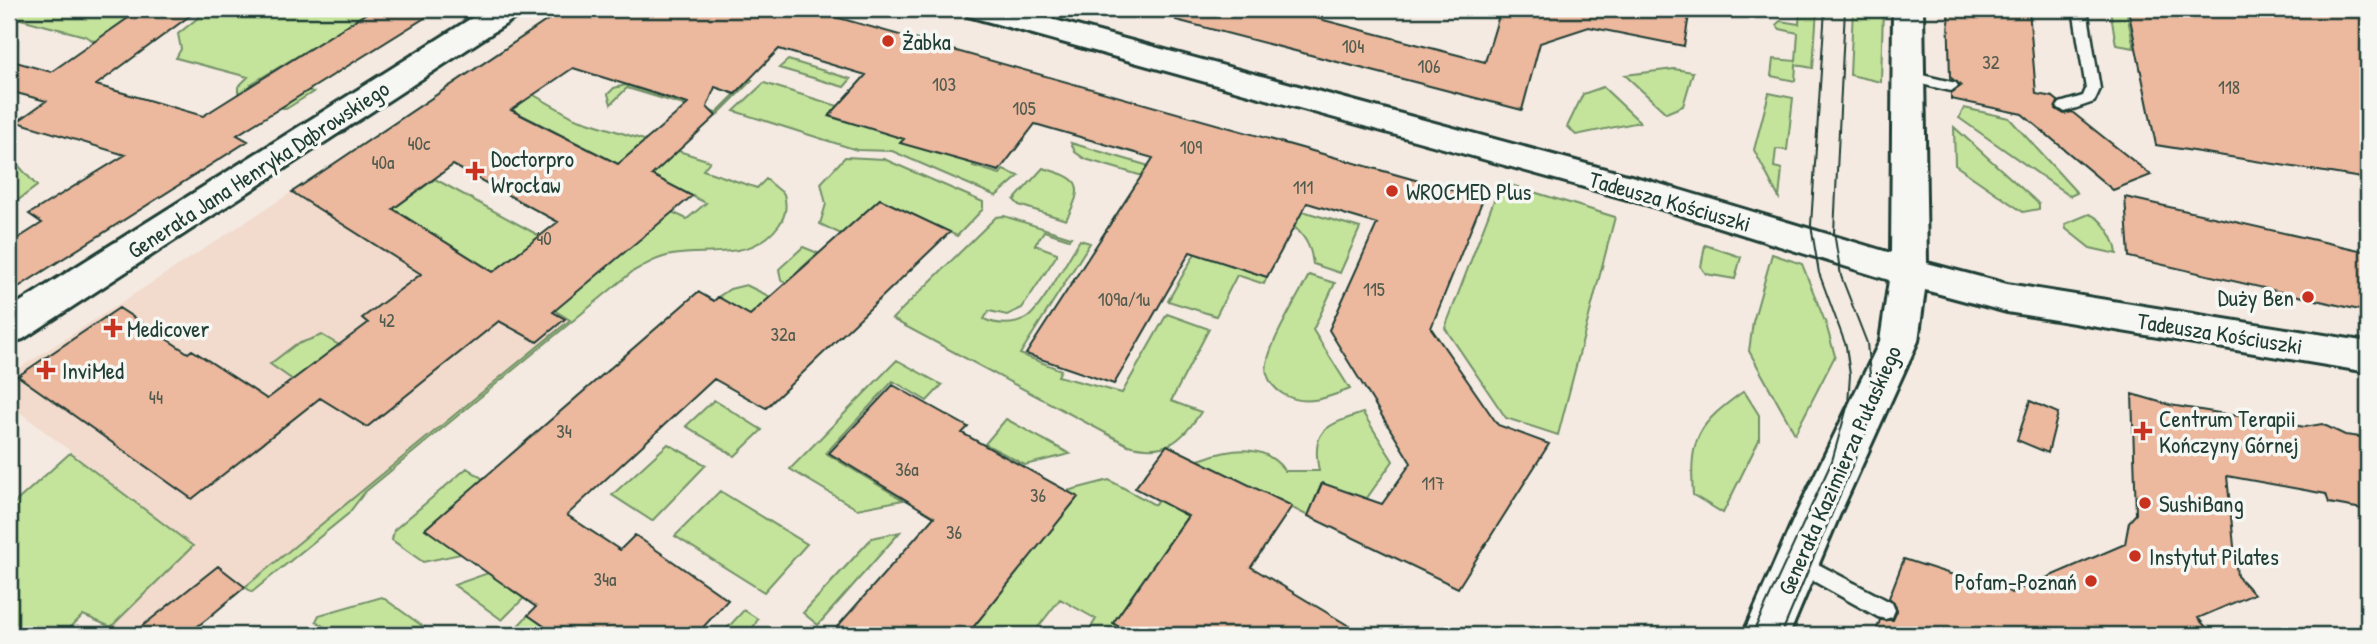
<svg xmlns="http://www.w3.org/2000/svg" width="2377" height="644" viewBox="0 0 2377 644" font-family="'Patrick Hand',sans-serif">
<rect width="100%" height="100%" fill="#f4eae1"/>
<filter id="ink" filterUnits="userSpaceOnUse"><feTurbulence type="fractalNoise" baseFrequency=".0143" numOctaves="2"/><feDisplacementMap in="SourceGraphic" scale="14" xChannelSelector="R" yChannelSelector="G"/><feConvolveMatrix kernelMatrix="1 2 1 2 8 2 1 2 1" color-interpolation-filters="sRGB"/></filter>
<g filter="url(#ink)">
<path fill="#f2dbcd" d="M292,192l66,41 173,63 40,23 -385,316h-44l-5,-4 -7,4 -19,-8 81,-82 -183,-141v-29z"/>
<path fill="#c4e39b" stroke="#729068" stroke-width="2" d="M9,9h132l-45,33 -11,-6 -76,-20z
M209,9h167l-125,75 36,20 20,-14 6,2 -27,17 -48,-17v-5l10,-10 -72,-19 5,-9 -3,-15z
M1800,9h17l-4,59 -17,-3 -1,16 -24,-5 2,-17 23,2 2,-28 -18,-4 -4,-4 4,-4 19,3z
M1853,9h30l-2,73 -31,-7z
M2110,9h16l8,39 -18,-3z
M665,54l87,26 -35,35 -90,-27 -16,16 -3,-10 6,-6 12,-3 90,28 28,-28z
M788,60l63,19 -7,8 -65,-19z
M1674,69l19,3 -10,34 -17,7 -41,-38z
M764,83l74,23 -8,11 26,7 9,-10 119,36 -11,16 27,8 3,-4 16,6 -23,20 -104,-45 -35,-1 -123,-39z
M1603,87l37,35 -64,13 -9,-8 16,-33z
M1769,93l24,5 -6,52 -11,-1 -2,18 8,2 -3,29 -25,-48z
M532,94l43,24 135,43 -7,9 54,18 9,-9 18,15c3,12 2,21 -5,31 -26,36 -69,24 -107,30 -14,2 -27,10 -40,17l-267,220 -17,22 -96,78 -7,-5 325,-267 -177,-111 42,-30 105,57 -20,16 152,-40 15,7 19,-16 -30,-15 -5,3 -159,-81z
M1964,108l45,10 68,75 -7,3 -111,-78z
M1954,127l85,77v5l-16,3 -68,-47z
M1071,143l95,28 -3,11 -78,-23 -10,-7z
M9,155l28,31 -28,21z
M845,157l39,2 99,43v7l-26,27 -77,-37 -39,35 -21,-10 6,-20 -5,-21z
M1043,168c38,11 42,16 23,52l-47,-15 -5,-5z
M1501,182l114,35 -57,218 -52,-17 -61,-90z
M1295,209l65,19 -20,45 -27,-9c-2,-19 -9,-29 -24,-42z
M2089,214c14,4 27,26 28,40l-27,-6 -24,-19 -1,-5z
M1004,216l67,21 -2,2 -25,-8 -9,14 22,8v2l-35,53 -15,7 -18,-4 -5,8c12,6 30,7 43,-1 14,-9 42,-61 53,-78l10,3 -70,111 41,16 -3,6 64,17 45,-79 42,15 -38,72 30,11c-20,30 -35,43 -73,33l-236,-126 104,-102z
M1214,220l27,48 26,9 -3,7 -27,-9 -21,41 -48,-15z
M1705,245l36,12 -6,22 -29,-5 -5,-7z
M803,247l15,6 -24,22 -1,11 -12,-6 -2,-11z
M1772,254l30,10 24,60 9,32 -40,78 -46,-83 4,-29z
M1309,275l26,8 -22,47 37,59c-23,9 -45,18 -67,5 -7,-4 -14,-12 -16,-20 -6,-19 33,-80 42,-99z
M746,285l31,15 -27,15 -32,-18 12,-8z
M322,335l17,10 -46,35 -23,-16 25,-19z
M897,360l45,25 -15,16 -34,-20 -67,72 77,47 -46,9 -67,-40z
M1744,391l15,24v25l-36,73 -30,-18c-4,-58 5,-71 51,-104z
M714,400l48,30 -27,26 -49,-30z
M1363,413l30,48 -50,71 -21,-48 -14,32 -89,-45 -106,152 21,12h-48l10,-16 -36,-20 -28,36h-65l110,-137 -10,-7 42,-11 46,25c9,-12 18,-30 29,-40 5,-3 15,-5 21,-7 28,-10 61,-14 80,13h34c-9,-42 8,-46 44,-58z
M1006,419l64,35 -45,11 -40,-21z
M668,444l38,21 -54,56 -40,-26z
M70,453l123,93 -82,81 -28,-12 -20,20h-54v-127z
M467,468l16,11 -22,75 -38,8 -31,-22 2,-10z
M720,491l87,53 -43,48 -89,-56z
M900,532l-82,93 -15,-12 69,-75z
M488,573l36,25 -22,22 -48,-35z
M382,597l53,38h-100l-19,-14 3,-6z
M744,610l14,9 -9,16h-28z
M528,615l29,20h-32l-9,-7z"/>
<path fill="#ecb89e" stroke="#1f3d34" stroke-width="2" fill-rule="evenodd" d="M141,9h58l-103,76 107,31 170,-107h66l-202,126 11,6 -239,152v-49l33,-21 -13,-9 96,-59 -108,-33 29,-21 -37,-10v-31l42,12z
M564,9h243l676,190 -52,129 67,97 51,19 -91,144 -150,-72 14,-33 60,21 29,-41 -82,-133 48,-106 -70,-21 -40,74 -77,-25 -76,132 -88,-30 127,-196 -118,-34 -36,47 -99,-28 4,-4 -75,-23 37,-41 -87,-26 -44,45 -20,-7 -8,20 9,9 -64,59 40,21 -139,116 12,7 -28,23 -38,-21 -132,106 -47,-29 -128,101 -174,-123 101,-68 69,45 4,-3 75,49 101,-76 -6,-5 59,-44 -129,-82zM573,68l115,36 -70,60 -107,-54zM453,165l105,57 -65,50 -100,-63z
M1178,9h103l204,53 16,-53h189l-6,37 -95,-19 -49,16 -18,67 -346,-90z
M1948,9h81l7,85 17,3 5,4 -2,8 8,5 8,-2 79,63 -38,15 -91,-76 -71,-15v-6l10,-7 -11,-9z
M2128,9h218l22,3v167l-212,-34z
M2125,197l243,55v60l-239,-55z
M880,199l70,33 -184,176 -52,-29 -147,136 53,35 15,-15 93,65 -32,35h-139l-29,-20 8,-8 -111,-78 273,-237 16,9 4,-4 32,18z
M893,385l75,42 -6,6 116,64 -111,138h-137l104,-118 -105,-64z
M2132,394l38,11 135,22 17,-3 23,11 23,3v72l-39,-7 -3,-9 -99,-18 10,100 17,18 -56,24 15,17h-338l5,-15h13l4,-9 -3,-9 -5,-4 15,-39 68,22 14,-3 25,15 114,-49 4,-22 7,-8z
M2030,401l28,12 -10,40 -31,-13z
M1167,445l125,61 -41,61 113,68h-230l-21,-12 75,-107 -53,-28z
M218,566l27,21 -38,32 -21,16h-55z"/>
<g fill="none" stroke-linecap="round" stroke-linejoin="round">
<defs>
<path id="lane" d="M2073,9h14l13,80 -6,13 -29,10 -8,-5 3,-4 23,-7 3,-7z
M1909,72l47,11 2,3 -7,5 -47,-11 -2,-3z
M1797,553l95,50 3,7 -3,7 -7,2 -7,-2 -88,-49 -3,-6 3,-6z"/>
<path id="secondary" d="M486,9h36l-4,7 -495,323 -14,4v-34z
M964,9h50l639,173 238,71 2,-244h30l4,254 80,21 361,58v30l-361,-60 -82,-22 -7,51 -79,175 -50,119h-46l52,-119 85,-175 9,-61 -244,-76 -677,-188z"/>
</defs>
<use href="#lane" stroke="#1f3d34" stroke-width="5"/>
<use href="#secondary" stroke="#1f3d34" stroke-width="6"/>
<use href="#lane" fill="#f6f6f2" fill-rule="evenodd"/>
<use href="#secondary" fill="#f6f6f2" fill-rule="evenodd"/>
<path stroke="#1f3d34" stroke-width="2" d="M1752,635l80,-174 16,-57 2,-29 -4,-29 -27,-73 -8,-48 14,-216
M1781,635l84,-200 7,-39 -5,-53 -26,-67 -7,-44 11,-223"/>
</g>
</g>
<g fill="#c8321e" stroke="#f6f6f2" stroke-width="2.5">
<circle cx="888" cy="41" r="7"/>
<path d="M471.5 160.5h7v7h7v7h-7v7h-7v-7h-7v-7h7z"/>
<circle cx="1392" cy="191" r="7"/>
<circle cx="2308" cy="297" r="7"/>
<path d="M109.5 317.5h7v7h7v7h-7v7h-7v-7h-7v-7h7z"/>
<path d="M42.5 359.5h7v7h7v7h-7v7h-7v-7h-7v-7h7z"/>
<path d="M2139.5 420.5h7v7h7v7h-7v7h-7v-7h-7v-7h7z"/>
<circle cx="2145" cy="503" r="7"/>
<circle cx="2135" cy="556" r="7"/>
<circle cx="2091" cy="581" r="7"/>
</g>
<g text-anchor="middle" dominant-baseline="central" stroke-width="7" stroke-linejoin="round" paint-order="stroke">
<g font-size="19" fill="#525c4e">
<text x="1353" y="46">104</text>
<text x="1991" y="62">32</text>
<text x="1429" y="66">106</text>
<text x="944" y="84">103</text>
<text x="2229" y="87">118</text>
<text x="1024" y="108">105</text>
<text x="419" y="143">40c</text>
<text x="1191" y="147">109</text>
<text x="383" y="162">40a</text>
<text x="1303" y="187">111</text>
<text x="544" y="238">40</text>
<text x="1374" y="289">115</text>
<text x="1124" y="299">109a/1u</text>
<text x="387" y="320">42</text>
<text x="783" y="334">32a</text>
<text x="156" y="397">44</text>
<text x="564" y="431">34</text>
<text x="907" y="469">36a</text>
<text x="1433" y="483">117</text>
<text x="1038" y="495">36</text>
<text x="954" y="532">36</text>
<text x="605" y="579">34a</text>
</g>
<g font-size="23" fill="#1f3d34" stroke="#f6f6f2" text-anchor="start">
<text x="902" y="41">Żabka</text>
<text x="491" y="158">Doctorpro<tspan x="491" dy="26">Wrocław</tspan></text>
<text x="1406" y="191">WROCMED Plus</text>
<text x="2294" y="297" text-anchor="end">Duży Ben</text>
<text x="127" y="328">Medicover</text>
<text x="62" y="370">InviMed</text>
<text x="2159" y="418">Centrum Terapii<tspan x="2159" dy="26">Kończyny Górnej</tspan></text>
<text x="2159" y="503">SushiBang</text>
<text x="2149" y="556">Instytut Pilates</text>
<text x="2077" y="581" text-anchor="end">Pofam-Poznań</text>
</g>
<g font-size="23" fill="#1f3d34" stroke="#f6f6f2">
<text transform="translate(258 169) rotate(-33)">Generała Jana Henryka Dąbrowskiego</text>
<text transform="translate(1670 201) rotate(16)">Tadeusza Kościuszki</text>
<text transform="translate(2220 333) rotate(9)">Tadeusza Kościuszki</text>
<text transform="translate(1839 470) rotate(-66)">Generała Kazimierza Pułaskiego</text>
</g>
</g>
<rect width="2377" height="644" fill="none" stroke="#f6f6f2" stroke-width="35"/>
<rect x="18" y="18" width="2342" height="609" fill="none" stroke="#1f3d34" stroke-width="2.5" filter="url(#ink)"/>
</svg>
